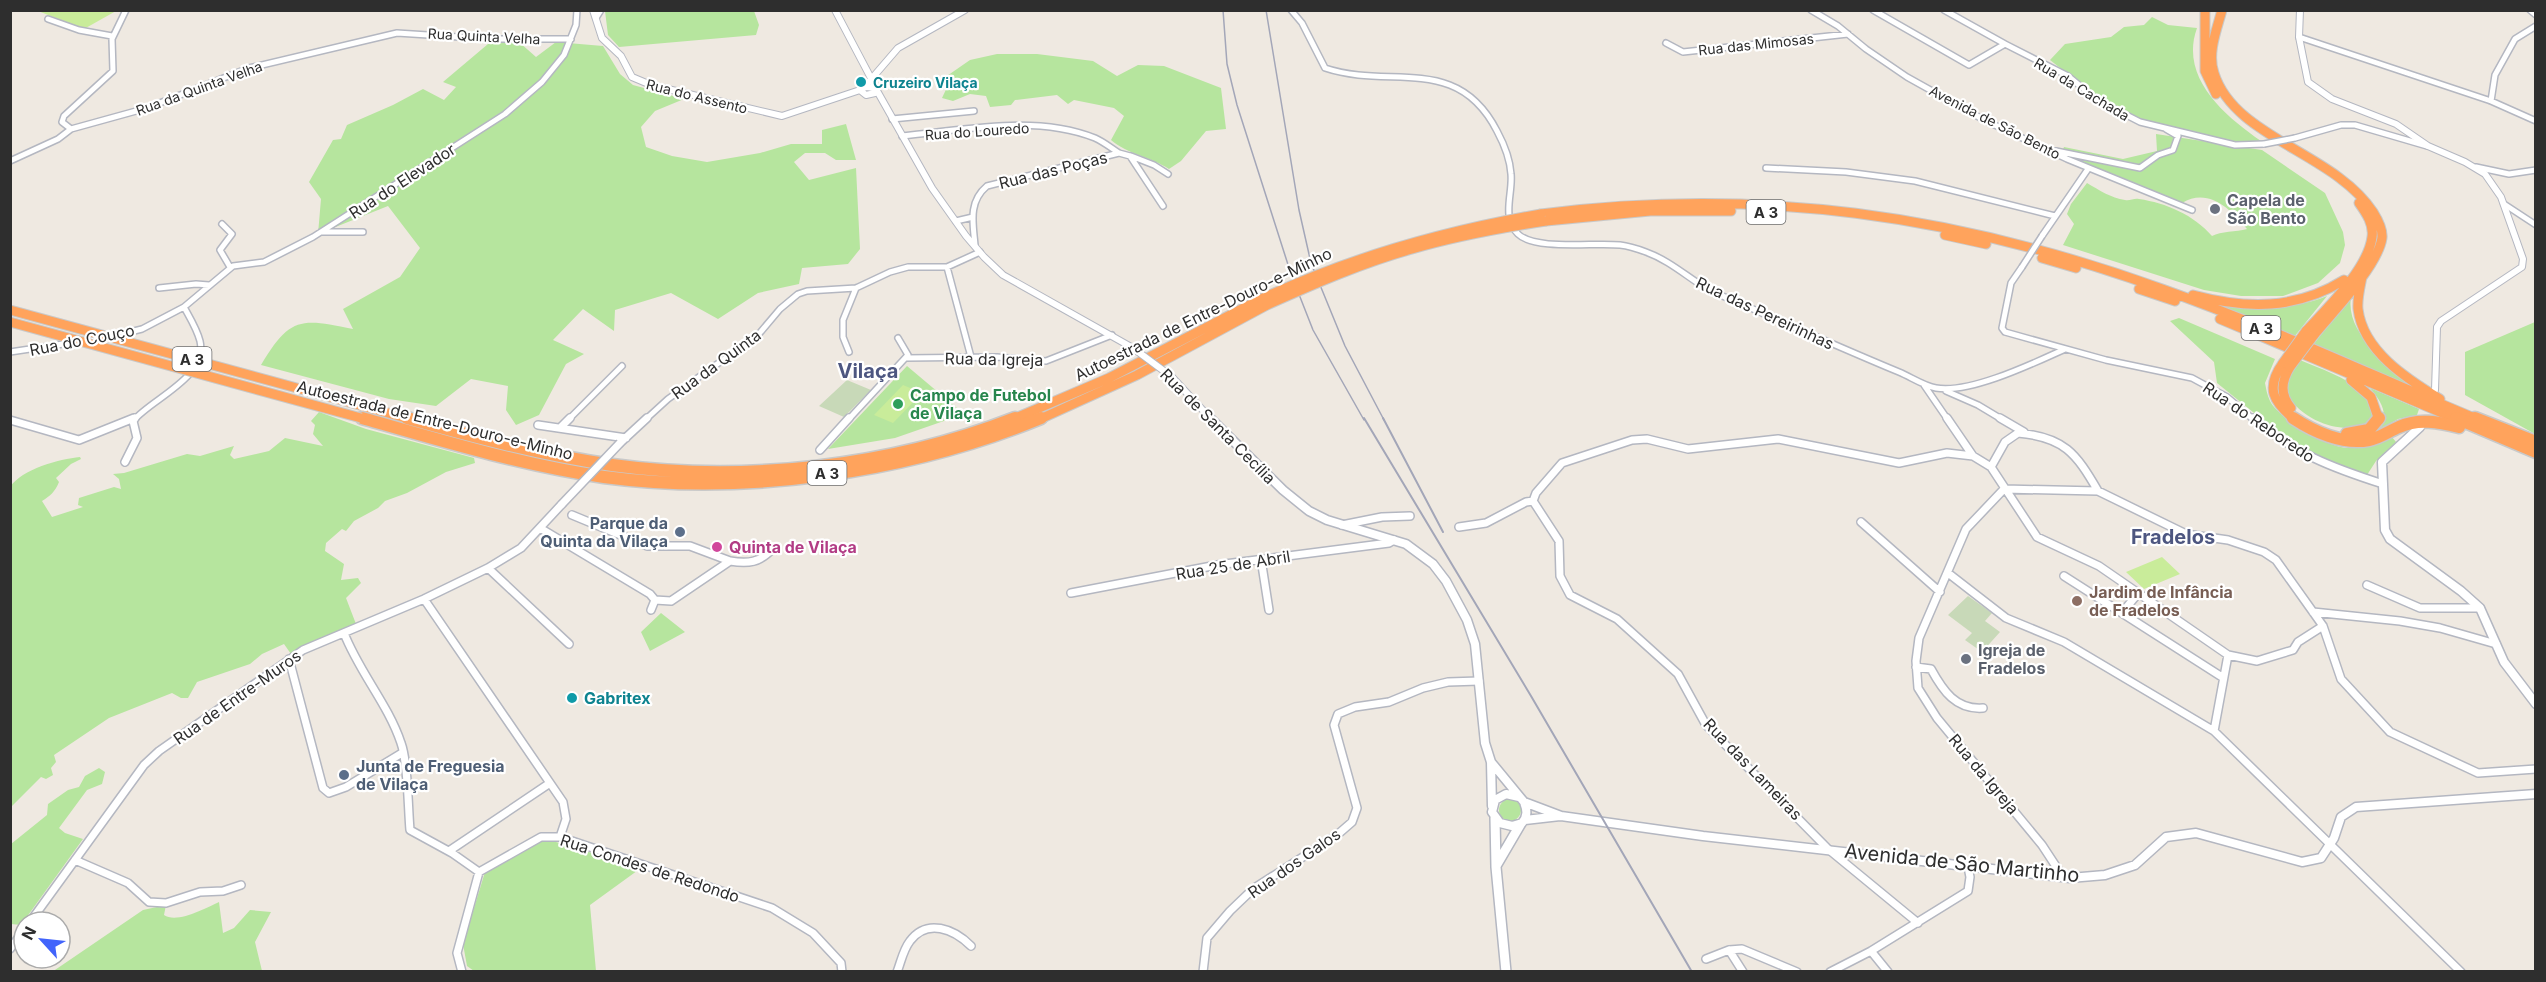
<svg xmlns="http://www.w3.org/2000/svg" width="2546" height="982" viewBox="0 0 2546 982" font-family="Inter,sans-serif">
<rect width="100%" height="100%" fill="#efe9e1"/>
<path fill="#b6e59e" d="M605,11h149l5,14 -3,10 -137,12 -11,-12z
M2152,17l16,8 29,3c-18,50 28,88 64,113l-22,2 -106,-26 -32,-17 -51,-40 15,-16 46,-7 13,-10 20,-2z
M519,42l17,15 20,-15 47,4 17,28 13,11 51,14 -29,12 -14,16 5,20 26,9 35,6 53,-9 31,-9h31v-14l24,-6 10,36h-20l-11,-7h-20l-11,9 15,18 47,-12 4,81 -12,15 -46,4 -3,16 -41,9 -40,26 -47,-26 -56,17 -1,21 -31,-22 -30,31 31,14 -18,10 -27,51 -23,10 -10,-15 2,-24 -37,-7 -35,27 -47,-7 -128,-34c29,-48 39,-47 92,-36l-10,-20 57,-32 20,-29 -32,-42 -70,28 3,-35 -12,-17 24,-42 8,-1 6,-14 46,-20 30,-16 21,11 12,-13 -13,-5 45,-38z
M997,54h40l56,7 24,15 21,-11 26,1 57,22 5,41 -20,2 -25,30 -12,8c-18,-12 -42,-15 -58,-29l13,-24 -10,-8 -40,-8 -6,4 -11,-9 -42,5 -4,5 -21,2 -4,-11 -16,-2 -17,7 -11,-3 8,-17 -6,-3 26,-18z
M2156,134l106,16 63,43 18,39 2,13 -5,18 -22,20 -35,13h-42l-37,-6 -141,-45 11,-21 -7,-10 4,-10 16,-21c12,7 24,15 38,17 5,1 9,-2 14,-1 27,4 55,16 73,37 9,-5 24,-4 35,-7 -16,-20 -39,-42 -65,-26l-121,-49 3,-7 59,12 34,-8z
M2327,296l-33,41 -90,-37c42,4 84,13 123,-4z
M2351,297c-6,38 38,66 63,88v3l-101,-43z
M2179,318l96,41 -10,24c1,5 2,12 5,18 9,18 57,46 77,47 17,0 30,-4 45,-11l4,5 -20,19 -9,14 -50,-17 -32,-20 -68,-55 -3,-21 -44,-41z
M2535,322v112l-70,-39v-43z
M2300,360c20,9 45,16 62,32 41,39 -40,55 -76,2l3,-20z
M907,366l57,48 -69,24 -67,11z
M2370,388l49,21 -2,6 -19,4 -19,11c11,-15 2,-29 -9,-42z
M319,412l47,17 108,29 1,5 -29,9 -39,21 -22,8 -7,7 -24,13 -8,10 -4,-2 -16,14 -1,8 19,13 -3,16 17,-2 3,5 -15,15 10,26 -65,30 -7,-10 -22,10 -12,10 -53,18 -9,16h-7l-9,-5 -63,25 -55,37 2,7 -5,6 2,7 -7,4 -5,-2 -30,30 -1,-320c12,-18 49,-28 70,-30l1,2 -10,5 -15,14 3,4c-4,10 -9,14 -17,19l10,16 31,-10 -5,-2 1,-7 35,-11 7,2 -2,-10 -6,-5 11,-1 63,-19 13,2 34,-10 -4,9 4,4 35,-8 16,-13 38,8 -10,-12 2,-9 -4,-4z
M661,613l24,19 -35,19 -9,-19z
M99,768l6,4 -3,12 -15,6 -28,38 6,5 18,6 -62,86 -10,-1v-80l36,-29 1,-11 20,-14 11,-3 6,-11z
M1499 810a11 11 0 1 1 22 0a11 11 0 1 1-22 0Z
M537,842h19l85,26 -51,37 6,66h-122l-7,-5 -4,-22 22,-72z
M219,902l4,31 11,-5 16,-18 21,2 -16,30 7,29 -210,1 91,-62 23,-5 -2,10c13,9 42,-7 55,-13z"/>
<path fill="#c8d9b8" d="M847,380l24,10 -27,27 -25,-11z
M1968,596l24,17 -7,8 15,11 -18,20 -17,-12 7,-7 -24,-18z"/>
<path fill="#c9ec9a" d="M38,11h78l-32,18z
M903,385l19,8 -29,30 -19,-8z
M2162,557l18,17 -36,15 -18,-17z"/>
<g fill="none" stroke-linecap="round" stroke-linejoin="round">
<defs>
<path id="minor-far1" d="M1291,10l11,13 23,45c66,22 132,-15 172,63 7,13 13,28 14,43 2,20 -10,43 7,60 17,17 78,8 102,11 9,1 18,4 26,7 22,8 39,23 58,35 18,10 39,17 58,26 46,20 91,40 137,59 12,5 25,14 37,16 34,6 98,-25 129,-39
M1811,10l27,16 28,23 41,28 79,44 81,38 125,51
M1873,10l96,55 36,-21 -61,-34
M2530,10l6,5
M596,18l5,-8
M48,19l31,11 33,6
M2299,37l192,64 45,20
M1666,43l17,9 165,-18
M2005,44l63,32 29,24 43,22 95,23 29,-1
M2491,101l4,-26 20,-36 21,-13
M892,119l82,-8
M71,129l76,-21 102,-40 148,-35 93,6h81
M71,129l-9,-7 2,-6 49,-45 -1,-32 14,-29
M902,136c63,-6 133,-22 193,2 9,4 16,10 24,15
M2295,138l46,-13h14l72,21
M2056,151l84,17 18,-13 15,-5 5,-14 -12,-7
M1131,156l23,9 14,9
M10,161l48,-22 13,-10
M2476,167l33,7 27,-4
M1766,168l80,4 69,9 140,35
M2504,204l32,21
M956,221l17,-4
M222,224l10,10 -12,16 10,17
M321,232h42
M2042,236l46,-67
M975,245c-2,-22 -7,-43 12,-59l132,-33 11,3 33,50
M947,267l24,90
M2022,267l-11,16 -9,45 3,4 101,28 86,18 35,19 27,23
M159,288l37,-4 13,1
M114,336l28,-7 42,-22 49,-41 31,-4 49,-25 192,-123 37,-32 22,-27 12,-30 1,-15
M10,352l93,-14
M849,352l-6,-15v-17l13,-32
M906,358l91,-1 49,4 66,-26
M1924,385l24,35
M1946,391l32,14 25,15
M130,420l4,-2
M134,420c19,-22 74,-43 66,-79 -3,-12 -10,-23 -16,-34
M568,420l54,-54
M645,420l23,-21 90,-64 22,-26 18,-15 9,-3 49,-3 34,-16 18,-5h39l33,-15
M848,420l60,-65 -10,-17"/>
<path id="minor" d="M1947,418l26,38
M2000,418l24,14
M2253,418c43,36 77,49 130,66
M10,420l69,20 55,-22
M538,425l88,13
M560,428l10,-10
M620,443l27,-25
M820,450l29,-32
M125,462l12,-24 -4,-17 2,-3
M1991,467l14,-25 13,-9c46,4 58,20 80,58
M2004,489l94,2 88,43 42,6 36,12 12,8 47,66 18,53 49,53 88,41 58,-4
M2004,489l-38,40 -47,109 -3,23 2,27 19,30 105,127 21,32
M1533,501l3,-8 26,-30 70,-23 15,-1 41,10 90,-10 121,24 48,-10 26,3 18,11 46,70 62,29 129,89 29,6 36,-11 5,-8 25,-16
M1533,501l26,40 1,35 10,19 47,24 61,55 28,51 122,124 90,74
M572,515l75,31h43l40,15 -59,40 -16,-1
M1861,522l79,70
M1342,525l40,-8 28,-1
M1459,527l27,-4 40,-21 7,-1
M540,528l110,66 5,6 -4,10
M1261,559l8,51
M730,561c18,3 30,2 43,-13
M488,568l81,76
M1948,573l58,45 58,24 150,89 247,241
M2064,576l158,101
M2367,585l53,23h60
M1071,593l146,-28 172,-22 5,-3
M424,599l139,203 3,17 -6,18
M2313,612l87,9 40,7 56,16
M2122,613l17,-21
M344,633c15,39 44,71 57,110 7,19 7,65 9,87l42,23 27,19 62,-35h19l212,71 41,25 28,30 1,9
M289,659l34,129 6,5 17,-6 56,-34
M1916,667l15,2c12,22 25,41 52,39
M2214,731l14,-76
M449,851l101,-68
M75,860l53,23 21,19 17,1 34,-11 23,-1 18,-6
M30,922l114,-157 15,-14 144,-101 121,-51 64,-31 33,-20 41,-44
M10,949l14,-19
M1729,950l14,22
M1871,951l17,21
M1706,959l23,-9 13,-1 55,23
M462,972l-5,-19 22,-81
M897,972c4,-10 6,-22 13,-31 17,-23 44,-12 61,5
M1203,972l4,-34 23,-27 23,-22 84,-54 15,-13 5,-14 -23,-83 4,-11 17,-7 34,-5 34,-14 25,-6 31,-1
M1830,972l41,-21 97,-60 2,-14 -2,-10"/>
<path id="tertiary-far1" d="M593,10l9,28 19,18 11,21 19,8 131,31 81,-27
M835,10l38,72
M2300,10l-1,27 9,45 24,17 64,25 32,22 37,16 20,12 16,23 22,62 -1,8 -81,54 -4,6 -2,63
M866,87l9,1v5l-9,2 -5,-4 37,-43 67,-38
M876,89l56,99 34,48 18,21 19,18 130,73
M1172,377l40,43"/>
<path id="tertiary" d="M1210,418l73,72 26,21 18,9 79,24 27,20 13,17 21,39 8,24 10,99 6,19 1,44
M2420,427l-38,35 3,68 5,9 71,52 19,17 24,54 32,42
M1491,762l33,40c3,8 4,14 -2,21l-10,3 -12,-3 -8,-11 3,-12 11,-6 13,3
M1524,802l37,14 142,20 367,42 35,-3 30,-10 31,-28 30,-4 106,29 19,-4 13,-20 7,-21 15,-10 180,-13
M1525,820l35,-4"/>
<path id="secondary" d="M1495,818l1,49 10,105
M1496,866l24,-41"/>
<path id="motorway-far1" d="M2205,10v61l11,23
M2222,10c-5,19 -15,43 -8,63 20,65 121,80 159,139 5,8 10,17 9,26 -4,28 -49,74 -68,97
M1541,214c217,-28 416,1 621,75 108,38 211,87 317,131
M1546,221l104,-10h81
M1945,235l41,9
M2042,258l34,10
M2362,277c-2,10 -5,22 -4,32 5,42 49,70 82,90
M2139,289l36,12
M2193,295c53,14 103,15 151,-15
M2220,319l239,101
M2306,331c21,-23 62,-62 66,-94 2,-13 -6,-24 -13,-34
M2283,363c-18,25 -10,39 12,57
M2290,367c-9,15 -10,27 1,41
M2351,380l20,17 8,23
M374,409l39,11
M361,418l6,2
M1011,420l98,-42 152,-79
M1038,420l99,-45 130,-70"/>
<path id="motorway" d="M362,418c80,23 160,47 242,59 142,19 305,-5 437,-59
M407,418c68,19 135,37 205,47 132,18 278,2 403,-47
M2293,418c21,14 50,27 76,22 11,-2 20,-9 30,-13 19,-9 40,-5 60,0
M2456,418l80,34
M2475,418l61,24
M2347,434l22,-4 10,-12"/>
</defs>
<use href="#minor-far1" stroke="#b4b7c1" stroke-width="8"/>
<use href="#minor" stroke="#b4b7c1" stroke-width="10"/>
<use href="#tertiary-far1" stroke="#b4b7c1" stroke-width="8"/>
<use href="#tertiary" stroke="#b4b7c1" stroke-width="11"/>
<use href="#secondary" stroke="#b4b7c1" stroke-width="12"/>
<use href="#motorway-far1" stroke="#c9c9c9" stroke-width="11"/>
<use href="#motorway" stroke="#c9c9c9" stroke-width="15"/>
<use href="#minor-far1" stroke="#fff" stroke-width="5"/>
<use href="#minor" stroke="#fff" stroke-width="7"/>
<use href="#tertiary-far1" stroke="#fff" stroke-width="6"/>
<use href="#tertiary" stroke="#fff" stroke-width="8"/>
<use href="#secondary" stroke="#fff" stroke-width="9"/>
<use href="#motorway-far1" stroke="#ffa35c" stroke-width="9"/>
<use href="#motorway" stroke="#ffa35c" stroke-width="12"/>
<path stroke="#a3a6b8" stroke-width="1.5" d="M1223,10l4,54 10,41 54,169 22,56 51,90
M1266,10l33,200 12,53 34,83 39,74"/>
<path stroke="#a3a6b8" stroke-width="2" d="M1364,418l167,278 161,276
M1383,418l60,114"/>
<defs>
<path id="minor-bridge-far1" d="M2264,144l31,-6
M2022,267l20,-31"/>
<path id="minor-bridge" d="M562,504l58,-61"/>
<path id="tertiary-bridge" d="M1133,348l39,29"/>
<path id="motorway-bridge" d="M1261,299c90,-42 182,-68 280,-85
M1267,305c47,-21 95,-42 145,-56 44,-13 89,-21 134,-28
M10,310l364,99
M10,322l351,96
M2283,363l23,-32
M2290,367l24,-32"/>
</defs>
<use href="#minor-bridge-far1" stroke="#b4b7c1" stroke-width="8" stroke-linecap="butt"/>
<use href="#minor-bridge" stroke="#b4b7c1" stroke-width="10" stroke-linecap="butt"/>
<use href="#tertiary-bridge" stroke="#b4b7c1" stroke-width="8" stroke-linecap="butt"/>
<use href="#motorway-bridge" stroke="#c9c9c9" stroke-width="11" stroke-linecap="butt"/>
<use href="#minor-bridge-far1" stroke="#fff" stroke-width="5"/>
<use href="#minor-bridge" stroke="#fff" stroke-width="7"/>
<use href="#tertiary-bridge" stroke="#fff" stroke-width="6"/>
<use href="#motorway-bridge" stroke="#ffa35c" stroke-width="9"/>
</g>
<g fill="#0f9aa8" stroke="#fff" stroke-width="2">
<circle cx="861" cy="82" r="6"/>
<circle cx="572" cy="698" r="6"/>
</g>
<g fill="#6b7280" stroke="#fff" stroke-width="2">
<circle cx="2215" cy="209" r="6"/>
<circle cx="1966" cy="659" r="6"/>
</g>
<circle fill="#2e9e5b" stroke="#fff" stroke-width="2" cx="898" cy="404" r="6"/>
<g fill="#5c6f8a" stroke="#fff" stroke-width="2">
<circle cx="680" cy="532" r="6"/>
<circle cx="344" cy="775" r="6"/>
</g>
<circle fill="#d1479c" stroke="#fff" stroke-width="2" cx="717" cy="547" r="6"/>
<circle fill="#8d6e63" stroke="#fff" stroke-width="2" cx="2077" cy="601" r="6"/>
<g text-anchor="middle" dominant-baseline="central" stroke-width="4.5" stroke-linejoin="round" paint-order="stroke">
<g font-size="14" fill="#2e2e2e" stroke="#fff">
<text transform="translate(484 36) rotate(3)">Rua Quinta Velha</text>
<text transform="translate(1756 44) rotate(-6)">Rua das Mimosas</text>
<text transform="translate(199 88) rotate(-20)">Rua da Quinta Velha</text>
<text transform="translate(2082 89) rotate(31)">Rua da Cachada</text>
<text transform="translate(697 96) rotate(14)">Rua do Assento</text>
<text transform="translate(1995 122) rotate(27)">Avenida de São Bento</text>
<text transform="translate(977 131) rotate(-4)">Rua do Louredo</text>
</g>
<g font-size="14" font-weight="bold" fill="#0d838f" stroke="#fff" text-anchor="start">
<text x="873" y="82">Cruzeiro Vilaça</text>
</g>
<g fill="#fff" stroke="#6d6d6d" stroke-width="1.5">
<rect x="1746.5" y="200" width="39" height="24" rx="4.5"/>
<rect x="2241.5" y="316" width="39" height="24" rx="4.5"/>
<rect x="172.5" y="347" width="39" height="24" rx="4.5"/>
<rect x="807.5" y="461" width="39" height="24" rx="4.5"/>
</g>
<g font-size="15" font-weight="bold" fill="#2e2e2e">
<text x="1766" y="212">A 3</text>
<text x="2261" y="328">A 3</text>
<text x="192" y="359">A 3</text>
<text x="827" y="473">A 3</text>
</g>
<g font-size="16" fill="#2e2e2e" stroke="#fff">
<text transform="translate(1053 170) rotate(-14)">Rua das Poças</text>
<text transform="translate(402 181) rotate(-33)">Rua do Elevador</text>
<text transform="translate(1765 313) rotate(25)">Rua das Pereirinhas</text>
<text transform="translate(1203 314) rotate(-26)">Autoestrada de Entre-Douro-e-Minho</text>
<text transform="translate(82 340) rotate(-11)">Rua do Couço</text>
<text transform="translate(994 359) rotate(1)">Rua da Igreja</text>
<text transform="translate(716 364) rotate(-36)">Rua da Quinta</text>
<text transform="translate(435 420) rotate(14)">Autoestrada de Entre-Douro-e-Minho</text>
<text transform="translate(2259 422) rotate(34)">Rua do Reboredo</text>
<text transform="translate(1218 426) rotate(45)">Rua de Santa Cecília</text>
<text transform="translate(1233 565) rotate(-9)">Rua 25 de Abril</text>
<text transform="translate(237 697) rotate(-35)">Rua de Entre-Muros</text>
<text transform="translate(1753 769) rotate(46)">Rua das Lameiras</text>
<text transform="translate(1984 774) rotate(50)">Rua da Igreja</text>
<text transform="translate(1294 863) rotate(-35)">Rua dos Galos</text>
<text transform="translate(650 868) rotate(18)">Rua Condes de Redondo</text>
</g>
<g font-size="16" font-weight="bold" fill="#5b616d" stroke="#fff" text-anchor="start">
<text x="2227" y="200">Capela de<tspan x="2227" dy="18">São Bento</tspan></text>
<text x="1978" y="650">Igreja de<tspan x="1978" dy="18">Fradelos</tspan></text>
</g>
<g font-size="16" font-weight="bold" fill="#27864d" stroke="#fff" text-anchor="start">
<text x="910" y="395">Campo de Futebol<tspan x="910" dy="18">de Vilaça</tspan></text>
</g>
<g font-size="16" font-weight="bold" fill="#4e5e75" stroke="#fff" text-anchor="end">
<text x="668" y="523">Parque da<tspan x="668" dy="18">Quinta da Vilaça</tspan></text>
<text x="356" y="766" text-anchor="start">Junta de Freguesia<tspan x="356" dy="18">de Vilaça</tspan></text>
</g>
<g font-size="16" font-weight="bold" fill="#b23c85" stroke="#fff" text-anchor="start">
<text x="729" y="547">Quinta de Vilaça</text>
</g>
<g font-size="16" font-weight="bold" fill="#785e54" stroke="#fff" text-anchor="start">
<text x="2089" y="592">Jardim de Infância<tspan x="2089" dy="18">de Fradelos</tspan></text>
</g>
<g font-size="16" font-weight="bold" fill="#0d838f" stroke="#fff" text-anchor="start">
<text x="584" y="698">Gabritex</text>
</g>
<g font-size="20" font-weight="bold" fill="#4d5680" stroke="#fff">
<text x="868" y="371">Vilaça</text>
<text x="2173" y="537">Fradelos</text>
</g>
<g font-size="20" fill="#2e2e2e" stroke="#fff">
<text transform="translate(1962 863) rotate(6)">Avenida de São Martinho</text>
</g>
</g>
<rect width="2546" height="982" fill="none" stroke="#2e2e2e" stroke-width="24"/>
<g transform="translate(42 940) rotate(297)"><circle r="28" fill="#ffffff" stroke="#ababab" stroke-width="1.5"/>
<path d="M0-4.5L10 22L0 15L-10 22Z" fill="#4264fb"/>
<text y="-9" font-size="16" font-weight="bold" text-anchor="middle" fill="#2e2e2e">N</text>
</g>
</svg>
